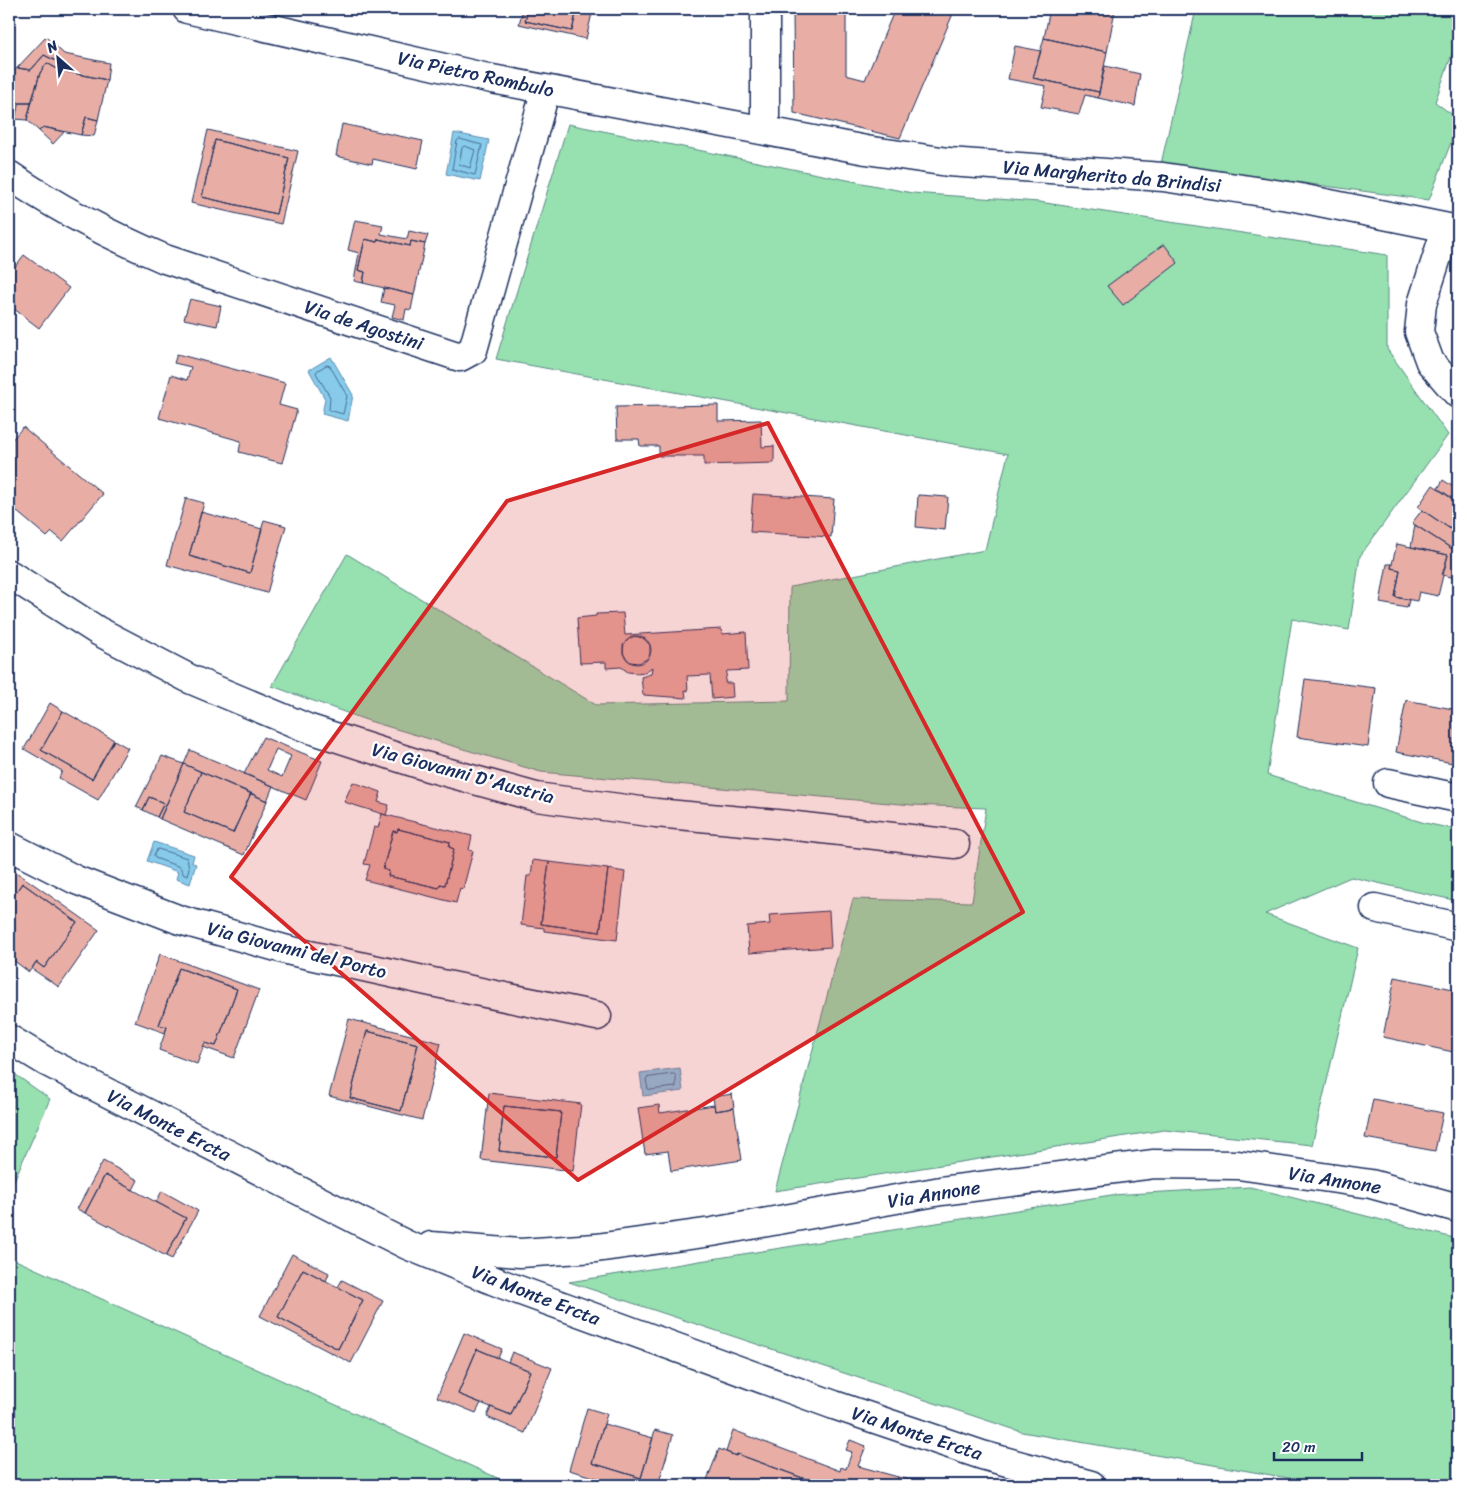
<svg xmlns="http://www.w3.org/2000/svg" width="1467" height="1494" viewBox="0 0 1467 1494" font-family="Sriracha,sans-serif">
<rect width="100%" height="100%" fill="#fff"/>
<filter id="ink" filterUnits="userSpaceOnUse"><feTurbulence type="fractalNoise" baseFrequency=".02" numOctaves="2"/><feDisplacementMap in="SourceGraphic" scale="10" xChannelSelector="R" yChannelSelector="G"/><feConvolveMatrix kernelMatrix="1 2 1 2 8 2 1 2 1" color-interpolation-filters="sRGB"/></filter>
<g filter="url(#ink)">
<path fill="#97e0af" stroke="#598886" d="M1196,9h262v28l-23,65 23,17v5l-29,76 -268,-36z
M568,124l344,69 127,9 348,53v94l61,86 -88,121 -11,74 -57,-11 -25,156 158,48 33,7v71l-107,-24 -86,37 93,34 -46,197 -148,-15 -389,61 78,-292 119,3 14,-94 -74,-3 -371,-33 -172,-51 -97,-35 75,-132 249,151 193,-4 1,-114 195,-37 23,-96 -512,-95z
M9,1070l41,29 -41,93z
M1250,1187l208,52v246h-129l-307,-53 -453,-150 542,-87z
M9,1257l504,228h-504z"/>
<path fill="#87cae9" stroke="#5c8cb1" d="M454,133l35,7 -9,41 -34,-7z
M331,357l22,38 -5,26 -26,-7 3,-15 -16,-29z
M154,842l40,13 -2,8 4,1 -6,20 -14,-5 2,-7 -31,-11z
M680,1068l3,23 -40,5 -3,-23z"/>
<g fill="none" stroke-linecap="round" stroke-linejoin="round">
<path stroke="#466d96" stroke-width="1" d="M460,139l22,6 -7,30 -23,-6 5,-28z
M465,146l10,4 -5,18 -11,-4 3,-16z
M327,365l3,1 17,30 -4,18 -14,-4 1,-13 -14,-24 1,-2z
M158,849l29,9 2,10 -2,7h-3l-4,-8 -25,-9 -1,-3z
M674,1074l2,2v11l-26,3 -2,-1 -2,-9 1,-2z"/>
</g>
<path fill="#e8aea6" stroke="#1b2f5e" fill-rule="evenodd" d="M523,9h5l-3,12 47,10 5,-22h16l-7,30 -67,-15z
M528,9h49l-5,22 -47,-10z
M793,9h53v66l19,5 30,-71h60l-55,129 -106,-25z
M1050,9l65,1 -8,42 -63,-14z
M46,37l18,17 45,9 -2,17 -48,-10 3,-6 -18,-9 -13,15 -14,-2z
M1044,38l63,14 -8,40 -66,-14z
M1015,46l26,5 -8,27 66,14 -1,6 -13,-3 -6,19 -38,-7 5,-21 -38,-7z
M44,55l18,9 -3,6 -12,-7 -7,10 -9,30h-12l-10,-10v-16l8,-9 14,2z
M47,63l12,7 48,10 -9,40 -12,-3 -5,18 -38,-8 -4,4 -12,-11 13,-47z
M1105,66l35,8 -5,32 -37,-8z
M19,103h12l-4,17 -12,-1z
M86,117l12,3 -4,16 -13,-1z
M342,124l81,17 -6,28 -44,-10 -1,5 -36,-8z
M43,127l21,5 -11,12 -14,-13z
M208,130l90,21 -17,73 -90,-21zM215,140l74,18 -13,56 -74,-17z
M215,140l74,18 -13,56 -74,-17z
M355,220l28,5 -2,9 26,5 2,-8 19,4 -3,9 -14,-3 -1,5 -32,-7 -1,3 -12,-3 -7,31 7,2 -2,11 -9,-2 5,-28 -11,-3z
M365,239l12,3 1,-3 32,7 1,-5 14,3 -11,51 -51,-12 2,-11 -7,-2z
M1164,244l14,19 -55,42 -16,-19z
M24,255l45,33 -30,40 -30,-23v-41l5,4z
M384,288l30,7 -3,15 -5,-1 -2,11 -12,-3 3,-12 -14,-3z
M190,299l31,7 -4,20 -33,-7z
M177,354l108,29 -6,22 18,5 -15,53 -43,-11 2,-11 -82,-23 12,-43 16,5 4,-13 -17,-4z
M718,405v16l43,-1 1,27 12,-1v17l-70,2v-9h-45v-10h-19l-1,-7h-22l-1,-32z
M23,427l80,67 -40,47 -11,-9 -5,5 -38,-32v-62z
M1443,480l15,10v13l-20,-14z
M1433,485l25,17v32l-40,-27z
M753,494l81,5 -3,38 -81,-5z
M918,495l30,2 -3,33 -29,-3z
M186,498l18,5 -15,53 61,17 14,-53 22,6 -19,67 -100,-28z
M1422,510l36,24v16l-1,2 -45,-29z
M201,512l61,17 -12,44 -61,-17z
M1415,525l42,27 1,-2v22l-2,6 -14,-3 6,-20 -37,-8z
M1397,544l51,11 -10,41 -19,-4 -2,9 -22,-4 5,-27 -9,-2z
M1387,564h5l-1,4 9,2 -5,27 14,3 -2,8 -27,-5z
M623,613l2,22 96,-6 1,5 24,-2 2,38 -21,1 -2,12h7l1,14 -21,2 -2,-24 -23,1 1,15 -3,-1 1,8 -43,-3 -2,-18 10,-3 1,-7 -7,5 -9,1 -8,-1 -7,-5 -15,1v-6l-26,1 -3,-45 19,-2v-2zM634,636l9,2 7,7v9l-3,5 -8,4 -9,-1 -7,-8v-9l7,-7z
M623 650a14 14 0 1 1 28 0a14 14 0 1 1-28 0Z
M1305,679l71,9 -8,59 -71,-10z
M1406,700l52,10v54l-62,-12z
M50,703l13,8 -22,39 51,29 22,-39 14,8 -30,52 -39,-22 3,-7 -38,-22z
M63,711l51,29 -22,39 -51,-29z
M263,737l59,24 -16,39 -62,-26zM276,749l15,7 -9,21 -15,-7z
M190,750l83,36 -6,15 -83,-37z
M162,756l22,8 -24,55 -3,-2 7,-14 -15,-6 -6,13 -7,-3z
M184,764l17,8 -17,40 49,21 18,-40 16,8 -23,54 -84,-36z
M201,772l50,21 -18,40 -49,-21z
M353,782l28,10 -3,10 11,3 -3,10 -42,-13z
M149,797l15,6 -7,14 -14,-7z
M382,814l90,22 -3,14 4,1 -10,38 -3,-1 -4,15 -91,-23 5,-15 -6,-1 10,-37 4,1zM398,829l52,13 -1,5 5,2 -9,36 -5,-1 -1,4 -51,-12 1,-5 -6,-2 10,-38 4,1z
M398,829l52,13 -1,5 5,2 -9,36 -5,-1 -1,4 -51,-12 1,-5 -6,-2 10,-38 4,1z
M533,860l16,2 -8,62 59,8 8,-63 17,3 -8,68 -73,-9v-3l-23,-3 6,-49h4z
M549,862l59,7 -8,63 -59,-8z
M9,867l90,63 -40,57 -27,-18 4,-7 8,6 33,-46 -55,-39 -13,20z
M22,883l55,39 -33,46 -8,-6 -7,10 -20,-15v-54z
M829,911l2,36 -82,6 -2,-27 23,-2 -1,-9z
M160,954l99,36 -25,68 -31,-11 2,-4 11,3 21,-57 -58,-21 -20,57 8,2 -2,6 -30,-11z
M179,968l58,21 -21,57 -11,-3 -8,21 -38,-14 8,-23 -8,-2z
M1395,977l63,13v63l-75,-16z
M349,1019l92,24 -19,77 -93,-24zM367,1031l51,13 -17,67 -51,-13z
M367,1031l51,13 -17,67 -51,-13z
M489,1093l92,11 -8,67 -92,-11zM504,1106l57,6 -5,45 -57,-6z
M732,1094l2,14 -19,3 -2,-14z
M1373,1099l70,14 -8,38 -70,-13z
M659,1105l1,8 54,-8 1,6 19,-3 8,52 -71,11 -3,-20 -23,3 -7,-46z
M504,1106l57,6 -5,45 -57,-6z
M103,1161l35,19 -5,10 -28,-15 -20,38 -8,-4z
M105,1175l81,43 -20,38 -81,-43z
M162,1191l36,20 -26,48 -6,-3 20,-38 -30,-16z
M292,1254l37,19 -3,8 -23,-12 -25,48 60,32 25,-49 -25,-13 4,-7 41,21 -32,62 -91,-47z
M303,1269l60,31 -25,49 -60,-32z
M464,1333l38,16 -4,9 -21,-9 -19,45 23,9 -5,10 -39,-16z
M477,1349l53,22 -19,44 -53,-21z
M512,1352l40,16 -27,65 -38,-16 4,-10 20,8 19,-44 -22,-9z
M587,1408l20,6 -15,49 49,15 14,-48 18,5 -15,50h-37l-52,-15z
M604,1424l49,14 -12,40 -49,-15z
M733,1430l107,41 1,-4 5,2 6,-17 -6,-2 4,-10 16,6 -8,20 40,11 -2,8h-87l2,-4 -74,-27 -1,2 -10,-4z
M719,1449l17,7 1,-2 74,27 -2,4h-104z
M898,1477l17,4 -1,4h-18z"/>
<g fill="none" stroke-linecap="round" stroke-linejoin="round">
<defs>
<path id="street" d="M187,9l305,70 374,71 82,12 215,15 132,20 163,33
M765,9v121
M9,175c49,34 102,61 156,84l295,98 13,-7 73,-261
M1446,229l-24,75 -3,28 11,30 28,32
M9,574l89,57 94,49 115,48 121,39 108,30 120,16 131,12 168,19
M1388,783l70,15
M9,846l67,34 104,40 111,31 141,31 165,34
M1375,908l83,19
M9,1039l38,23 310,158 50,25 95,39 332,121 148,50 109,30
M431,1246l89,7 76,-5 116,-16 229,-41 213,-27 84,1 133,19 87,24"/>
</defs>
<use href="#street" stroke="#1b2f5e" stroke-width="31"/>
<use href="#street" stroke="#fff" stroke-width="28"/>
</g>
</g>
<path fill="#d62828" fill-opacity="0.2" stroke="#d62828" stroke-width="4" stroke-linejoin="round" d="M768,423l255,489 -445,268 -347,-303 276,-376z"/>
<g text-anchor="middle" dominant-baseline="central" stroke-width="4.5" stroke-linejoin="round" paint-order="stroke">
<g font-size="19" fill="#1b2f5e" stroke="#fff">
<text transform="translate(476 74) rotate(12)">Via Pietro Rombulo</text>
<text transform="translate(1112 176) rotate(5)">Via Margherito da Brindisi</text>
<text transform="translate(364 325) rotate(18)">Via de Agostini</text>
<text transform="translate(463 773) rotate(15)">Via Giovanni D'Austria</text>
<text transform="translate(297 950) rotate(14)">Via Giovanni del Porto</text>
<text transform="translate(169 1125) rotate(27)">Via Monte Ercta</text>
<text transform="translate(1335 1180) rotate(9)">Via Annone</text>
<text transform="translate(934 1194) rotate(-9)">Via Annone</text>
<text transform="translate(536 1295) rotate(21)">Via Monte Ercta</text>
<text transform="translate(917 1433) rotate(18)">Via Monte Ercta</text>
</g>
</g>
<rect width="1467" height="1494" fill="none" stroke="#fff" stroke-width="30"/>
<rect x="15" y="15" width="1437" height="1464" fill="none" stroke="#1b2f5e" stroke-width="2" filter="url(#ink)"/>
<g transform="translate(58 58) rotate(333)" stroke="#ffffff" stroke-width="4" paint-order="stroke">
<path d="M0-4L9 19L0 12L-9 19Z" fill="#1b2f5e"/>
<text y="-8" font-size="14" font-weight="bold" text-anchor="middle" fill="#1b2f5e">N</text>
</g>
<path d="M1274 1452v8h88v-8" fill="none" stroke="#1b2f5e" stroke-width="2.5"/>
<text x="1282" y="1452" font-size="15" fill="#1b2f5e" stroke="#ffffff" stroke-width="4" paint-order="stroke">20 m</text>
</svg>
